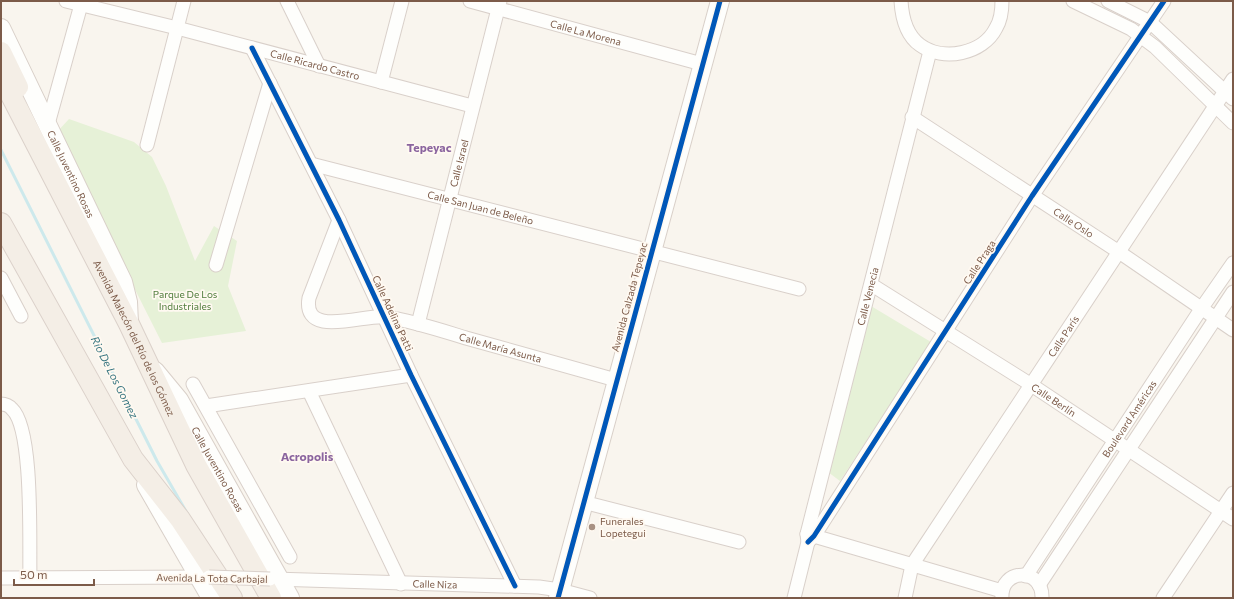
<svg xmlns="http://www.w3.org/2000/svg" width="1234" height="599" viewBox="0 0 1234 599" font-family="Commissioner,sans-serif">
<rect width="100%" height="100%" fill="#f9f5ee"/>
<path fill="#e6f1d7" d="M69,119l65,23 18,15 14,29 29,75 19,-35 23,15 -9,45 18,45 -84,12 -106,-210z
M871,306l60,36 -91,139 -12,-9z"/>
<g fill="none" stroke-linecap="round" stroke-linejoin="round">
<path stroke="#cde9ec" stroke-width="3" d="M1,150l156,311 30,52"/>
<defs>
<g id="street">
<path id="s1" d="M66,1l111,27 295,78"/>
<path d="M287,1l32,65"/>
<path id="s2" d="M470,1l232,63"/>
<path d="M901,1c1,17 5,34 19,44 23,17 63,9 76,-17 5,-8 6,-18 6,-27"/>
<path d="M1073,1l58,28 24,18 78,76"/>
<path d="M1108,1l42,21 83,77"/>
<path d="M252,48l87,172 72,155 104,211"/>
<path d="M381,82l21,-81"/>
<path id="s3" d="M912,117l207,135 114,78"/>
<path d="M48,124l34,-123"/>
<path d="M147,145l37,-144"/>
<path id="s4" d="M311,164l488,125"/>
<path id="s5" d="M339,220l-30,78c-7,42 58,15 77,19 27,4 54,13 80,21 50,14 100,28 150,42"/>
<path d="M216,265l54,-182"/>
<path d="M1,278l20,38"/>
<path id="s6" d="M872,285l158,99 203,135"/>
<path id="s7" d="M418,324l82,-323"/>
<path d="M193,384l97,173"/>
<path d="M309,391l92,193"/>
<path d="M1,404c4,0 9,2 11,5 22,20 17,137 18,169"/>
<path d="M206,406l205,-31"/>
<path d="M583,502l156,40"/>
<path d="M807,534l195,57"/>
<path d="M808,542l6,-6 218,-340 132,-195"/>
<path id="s8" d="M1026,576l175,-267 32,-46"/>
<path d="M1,578l204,-1"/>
<path id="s9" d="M273,579l266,8 21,3 30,8"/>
<path d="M1039,585l194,-293"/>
<path id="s10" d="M794,598l14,-56 -1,-8 123,-483"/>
<path id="s11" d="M905,598l7,-33 321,-486"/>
<path d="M1002,598c-2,-30 41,-31 40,0"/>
<path d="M1163,598l70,-105"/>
</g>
<g id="secondary">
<path id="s12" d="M1,28l122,254 5,20 1,21"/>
<path id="s13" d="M155,371l24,29 111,198"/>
<path d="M146,485l65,113"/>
<path d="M558,598l162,-597"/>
</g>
<g id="primary">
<path d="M1,52l17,35"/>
<path id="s14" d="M1,76l128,248 67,141 75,133"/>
<path d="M1,223l132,236 47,60 52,79"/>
</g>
</defs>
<use href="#street" stroke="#d9d0ca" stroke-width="15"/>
<use href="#secondary" stroke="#d9d0c9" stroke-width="20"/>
<use href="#primary" stroke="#dbd1ca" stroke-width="22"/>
<use href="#street" stroke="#fefefc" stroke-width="13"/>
<use href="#secondary" stroke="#fefefc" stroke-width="18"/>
<use href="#primary" stroke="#f4eee6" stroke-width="20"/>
<defs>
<path id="street-bridge" d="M209,577l61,2"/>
</defs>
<use href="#street-bridge" stroke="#d9d0ca" stroke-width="15" stroke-linecap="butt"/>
<use href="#street-bridge" stroke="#fefefc" stroke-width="13"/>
<defs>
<path id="cycleway" d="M252,48l87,172 72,155 104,211
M808,542l6,-6 218,-340 132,-195
M558,598l162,-597"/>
</defs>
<use href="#cycleway" stroke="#fff9f1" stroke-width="8"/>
<use href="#cycleway" stroke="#0057b8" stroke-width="5"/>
</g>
<circle fill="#a89183" stroke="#fff9f1" stroke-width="1.5" cx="592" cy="527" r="4"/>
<g text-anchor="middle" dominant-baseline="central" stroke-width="3.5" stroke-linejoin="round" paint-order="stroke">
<g font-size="10" fill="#7c5b49" stroke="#fff9f1">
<text stroke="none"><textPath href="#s2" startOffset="120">Calle La Morena</textPath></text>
<text stroke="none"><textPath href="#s1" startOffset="257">Calle Ricardo Castro</textPath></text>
<text stroke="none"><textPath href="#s7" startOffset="166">Calle Israel</textPath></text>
<text stroke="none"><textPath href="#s12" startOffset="162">Calle Juventino Rosas</textPath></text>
<text stroke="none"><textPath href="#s4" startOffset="175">Calle San Juan de Beleño</textPath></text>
<text stroke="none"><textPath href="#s3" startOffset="193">Calle Oslo</textPath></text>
<text transform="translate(979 262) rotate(-57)">Calle Praga</text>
<text transform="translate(629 297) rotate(-75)">Avenida Calzada Tepeyac</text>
<text stroke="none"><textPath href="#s10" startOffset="311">Calle Venecia</textPath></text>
<text transform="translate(393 313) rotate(65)">Calle Adelina Patti</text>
<text stroke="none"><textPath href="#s11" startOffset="308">Calle París</textPath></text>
<text stroke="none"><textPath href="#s14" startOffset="294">Avenida Malecón del Río de los Gómez</textPath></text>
<text stroke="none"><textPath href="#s5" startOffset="296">Calle María Asunta</textPath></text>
<text stroke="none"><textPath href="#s6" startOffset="215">Calle Berlín</textPath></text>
<text stroke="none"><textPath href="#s8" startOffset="188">Boulevard Américas</textPath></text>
<text stroke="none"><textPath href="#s13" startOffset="117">Calle Juventino Rosas</textPath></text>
<text transform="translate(212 578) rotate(1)">Avenida La Tota Carbajal</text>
<text stroke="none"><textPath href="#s9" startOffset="162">Calle Niza</textPath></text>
</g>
<g font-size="10" fill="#507d3c" stroke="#fff9f1">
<text x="185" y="294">Parque De Los<tspan x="185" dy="12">Industriales</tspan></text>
</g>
<g font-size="10" fill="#7c5b49" stroke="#fff9f1" text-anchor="start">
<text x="600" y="521">Funerales<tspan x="600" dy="12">Lopetegui</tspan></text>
</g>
<g font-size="11" font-style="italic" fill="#3a7782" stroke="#fff9f1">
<text transform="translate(115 377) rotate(63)">Rio De Los Gomez</text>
</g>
<g font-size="12" font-weight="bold" fill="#8b659f" stroke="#fff9f1">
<text x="429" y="147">Tepeyac</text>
<text x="307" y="456">Acropolis</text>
</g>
</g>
<rect width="1234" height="599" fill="none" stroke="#7c5b49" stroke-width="4"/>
<path d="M14 579v6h80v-6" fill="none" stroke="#7c5b49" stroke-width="2"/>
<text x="20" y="579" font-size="12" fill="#7c5b49" stroke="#fff9f1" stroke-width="3" paint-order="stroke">50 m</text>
</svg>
